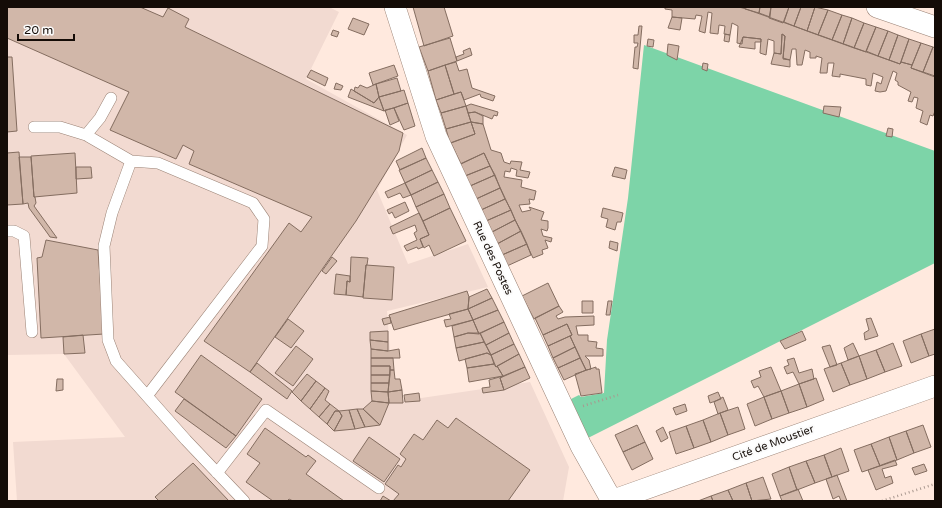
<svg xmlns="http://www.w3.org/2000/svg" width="942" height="508" viewBox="0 0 942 508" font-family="'Varela Round',sans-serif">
<rect width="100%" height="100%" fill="#ffe9de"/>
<path fill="#f2dad1" d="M7,7h322l10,5 -33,67 101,56 -30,55 31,74 60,-20 20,43 -101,24 7,91 136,-20 39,85 -6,34h-546l-4,-59 112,-5 -61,-83 -57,1z"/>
<path fill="#7dd4a8" d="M644,45l291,106v112l-347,175 -17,-39 8,-4 2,2 23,-4 3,-53 21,-142z"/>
<path fill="#d1b7a9" stroke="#846d60" d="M7,7h133l23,10 5,-9 21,11 -4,8 218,106 -4,18 -43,70 -106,151 -46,-31 85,-118 12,9 11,-15 -123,-53 5,-13 -11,-6 -7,14 -66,-29 19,-38 -122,-54z
M413,7h31l9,29 -29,10z
M665,7h74l7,2 154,55 1,-2 11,3 -1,3 24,9v34l-2,5 -3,-1 -3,10 -7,-3 3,-11 -7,-3 2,-10 -4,-1 -2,5 -4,-1 3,-9 -13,-7v-3l-3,-2 2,-7 -4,-2 -7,20 -6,1 -5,-1 2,-9 4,2 2,-7 -10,-4 -2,13 -5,-1v-6l-26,-5v3l-8,-1 2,-13h-6l-1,10h-7l2,-15 -6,-2v2h-6v-6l-5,-2 -3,15h-5l-1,-16h-4l-2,11 -7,-1 2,-23 -3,-2 -1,20 -7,-1v-12l-6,-2 -2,16 -6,-2 1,-14 -18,-2 -1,7 -5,-1 1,-17 -6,-3 -2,12 -6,-1 1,-8 -6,-1 -1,9 -8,-1 2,-20 -4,-1 -3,21 -6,-2 3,-15 -6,-1 -1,4 -23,-2v-7l-7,-1z
M745,7h15l-1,6 -14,-4z
M760,7h11l-1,10 -11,-4z
M771,7h18l-6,16 -14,-5z
M789,7h12l-7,19 -10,-4z
M801,7h14l-8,24 -13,-5z
M815,7l13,3 -10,25 -11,-4z
M828,10l14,5 -10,25 -14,-5z
M842,15l10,3 -9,26 -11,-4z
M672,17l10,1 -2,12 -12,-2z
M353,18l16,6 -5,11 -16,-6z
M852,18l12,5 -10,25 -11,-4z
M864,23l12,4 -10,25 -12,-4z
M639,26h3l-4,43 -5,-1 2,-21h2l1,-4h-4v-8h4z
M876,27l12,4 -10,25 -12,-5z
M333,30l6,2 -2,5 -6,-2z
M888,31l10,4 -9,25 -11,-4z
M725,34l5,1 -1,7 -5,-1z
M782,34l3,2 -2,22 7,2v7l-19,-3 3,-11 7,1z
M898,35l11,4 -9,25 -11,-4z
M743,37l18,2v3h-6v7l-16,-2z
M450,38l7,23 -29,10 -9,-24z
M648,39l6,1 -1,7 -6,-1z
M909,39l12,4 -9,22 -11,-3z
M921,43l12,4 -10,25 -12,-4z
M668,44l11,2 -2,14 -10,-5z
M933,47l2,1v28l-12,-4z
M470,48l2,7 -15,6 -1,-4 8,-3 -1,-3z
M7,57h5l5,74 -10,1z
M456,62l3,9 8,-2 5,19 23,8 -2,5 -12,-4 -1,-3 -16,6 -3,-8 -7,2 -9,-29z
M703,63l5,1 -1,7 -5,-2z
M394,65l4,11 -25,9 -4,-12z
M445,65l9,29 -18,6 -8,-29z
M311,70l17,8 -3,8 -18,-9z
M397,78l4,13 -22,6 -3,-13z
M336,83l7,3 -2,4 -7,-1z
M376,84l3,13 -5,6 -20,-12 1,-4 3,1 2,-3 7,3z
M351,89l23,14 5,-6 5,14 -36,-14z
M404,90l4,13 -24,8 -5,-14z
M461,92l5,14 -25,7 -5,-13z
M408,103l7,23 -11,4 -10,-22z
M471,104l27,8 -1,4 -3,-1 -2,4 -17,-7 -7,1 -2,-7z
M466,106l5,16 -25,7 -5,-16z
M824,106l17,1 -2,10 -16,-4z
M394,108l5,13 -9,4 -5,-15z
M475,112l8,4v8l-12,-2 -3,-9z
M471,122l4,12 -25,9 -4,-14z
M471,122l12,2 8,26 10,3 3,9 6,2 1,-3 11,1 -2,8 10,2 -2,6 -12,-2 1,-6 -6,-2 -1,4 -5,-1 -1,6 18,3 -1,7 15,4 -2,9 -5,-1 1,5 -11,1 3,7 9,-2 -2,-3 15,5 -3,8 7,1v7l-1,3 -6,-2 2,7 9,2 -1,4 -6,-2 3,8 -6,2 1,4 -10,4 -49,-105 -23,11 -10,-21 24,-9z
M888,128l5,1 -1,8 -6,-1z
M422,148l4,10 -26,12 -4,-9z
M19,152l4,52 -16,1v-52z
M75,153l2,40 -43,4 -3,-41z
M484,153l6,13 -25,10 -5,-12z
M19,157h12l3,40h1l1,6 -2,3 23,32 -7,-1 -2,-3 -19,-26 -1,-5 -5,1z
M426,158l6,12 -27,13 -6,-13z
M490,166l5,9 -25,11 -5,-10z
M76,167h15l1,11 -16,1z
M615,167l12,3 -2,9 -13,-3z
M432,170l6,12 -27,13 -6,-12z
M495,175l5,13 -24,11 -6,-13z
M438,182l6,12 -28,13 -5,-12z
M405,183l6,12 -8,3 -3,-5 -12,5 -3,-6z
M500,188l5,11 -24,11 -5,-11z
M444,194l6,14 -27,13 -7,-14z
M505,199l6,11 -25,11 -5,-11z
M405,202l4,9 -14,7 -3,-6 -3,2 -2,-4z
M450,208l16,33 -32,15 -5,-11 -5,3 -4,-9 9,-4 -6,-14z
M603,208l20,5 -2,9h-4l-2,8 -9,-3 2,-8 -7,-2z
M511,210l4,10 -23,12 -6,-11z
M419,213l10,22 -9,4 3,8 -5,2 -1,-2 -10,4 -3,-5 13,-6 -3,-7 3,-2 -2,-6 -22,9 -3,-7z
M515,220l6,11 -24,13 -5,-12z
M521,231l6,13 -25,11 -5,-11z
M46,240l52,10 6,84 -63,4 -4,-80 5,-1z
M610,241l8,2 -1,8 -8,-3z
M527,244l4,11 -24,11 -5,-11z
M332,257l5,4 -11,13 -4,-3z
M351,257l17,1 -1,7h-1l-3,32 -17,-2 1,-14 3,1z
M366,265l28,2 -2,33 -29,-2z
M336,274l14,2v6l-3,-1 -1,14 -12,-1z
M548,283l11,23 -25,13 -12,-23z
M487,289l5,9 -24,11 1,-12z
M467,291l2,6 -1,12 -74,21 -5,-15z
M492,298l6,12 -25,10 -5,-11z
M582,301h11v12h-11z
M608,301h4l-2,14h-4z
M559,306l4,6 -7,4 2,3 7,-2 29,-1v9l-18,1 2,9h10v6l9,1 -1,6 7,1v7h-18l4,4 2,9 -5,1 -16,-34 2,-1 -5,-11 -24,11 -8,-17z
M468,309l5,11 -27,7 -2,-7 7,-1 -2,-5z
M498,310l6,12 -25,12 -6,-14z
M390,317l1,6 -7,2 -2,-6z
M871,318l7,18 -13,4 -1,-7 5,-3 -3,-11z
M288,319l16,12 -13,17 -16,-11z
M473,320l6,14 -11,-1 -14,4 -2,-11z
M504,322l5,11 -23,12 -6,-12z
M567,324l5,11 -24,11 -5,-11z
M935,329v25l-6,2 -8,-22z
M388,331v11l-18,-2v-8z
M802,331l4,9 -21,9 -5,-8z
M468,333h12l4,9 -28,6 -2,-11z
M509,333l5,11 -23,11 -5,-10z
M921,334l8,22 -18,7 -8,-22z
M83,335l2,18 -21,1 -1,-17z
M570,336l5,11 -22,11 -5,-12z
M370,340l18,2v9l-17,-2z
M484,342l7,13 -4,-2 -28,8 -3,-13z
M853,343l6,13 -11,4 -4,-12z
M893,343l9,23 -17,6 -9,-22z
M514,344l5,10 -23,13 -5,-12z
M830,345l7,20 -7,2 -8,-20z
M296,346l17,13 -20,27 -18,-13z
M575,347l5,11 -22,10 -5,-10z
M371,349l17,2 11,-2 1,9h-29z
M876,350l9,22 -18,7 -8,-23z
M487,353l4,2 3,9 -27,4 -2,-9z
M519,354l6,13 -22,9 -6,-10z
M201,355l61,44 -26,37 -61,-44z
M859,356l8,23 -17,6 -9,-22z
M371,358h22l1,12h-4v-4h-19z
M580,358l6,12 -22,10 -6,-12z
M794,358l5,15 13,-4 2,10 -15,5 -6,-12 -6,2 -3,-7 5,-2 -2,-5z
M257,363l35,28 -5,8 -37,-27z
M841,363l9,22 -17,7 -9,-23z
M494,364l2,3 1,-1 6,10 -34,6 -2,-14z
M371,366h19v9h-19z
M525,367l5,11 -26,12 -4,-12z
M596,367v2h3l3,24 -21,3 -6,-22z
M771,367l10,24 -17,6 -6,-11 -4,2 -3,-7 10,-4 -2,-6z
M390,370h4l1,9h5l2,11 -14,2z
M307,374l9,7 -15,20 -9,-9z
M371,375h19l-1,8h-18z
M503,376l-3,2 4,12 -21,3 -1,-5 8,-1 -1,-7z
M816,378l8,22 -17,7 -8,-23z
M57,379h6v11l-7,1z
M316,381l9,7 -15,21 -9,-8z
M371,383h18l-1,9 -17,-1z
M799,384l8,23 -18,6 -8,-22z
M325,388l4,3 -4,9 5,4 -11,13 -9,-8z
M402,390l1,13h-14l-1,-11z
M371,391l17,1 1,11 -17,-2z
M781,391l8,22 -17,6 -8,-22z
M718,392l3,7 -11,4 -2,-7z
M419,393l1,8 -15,1 -1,-7z
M723,397l5,13 -10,4 -4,-12z
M764,397l8,22 -17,7 -8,-22z
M184,399l52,37 -10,12 -51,-37z
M372,401l17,2 -9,22 -17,-16z
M330,404l9,7h-4l-8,13 -8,-7z
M685,404l2,7 -11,4 -3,-7z
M738,407l7,22 -17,6 -8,-22z
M357,409h6l17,16 -15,2z
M357,409l8,18 -10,2 -6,-19z
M349,410l6,19 -21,2 8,-15 -3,-5z
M335,411h4l3,5 -8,15 -7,-7z
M720,413l8,22 -17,7 -8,-22z
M456,418l74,52 -22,31h-115l6,-7 -14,-10 13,-19 3,2 5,-8 -6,-5 14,-20 9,6 14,-20 11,8z
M703,420l8,22 -17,6 -8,-22z
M637,425l8,17 -22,10 -8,-17z
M923,425l8,22 -17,6 -8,-22z
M686,426l8,22 -18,6 -7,-22z
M663,427l5,11 -7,4 -5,-11z
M265,428l41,29 2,-2 8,6 -10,13 38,27h-51l-4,-2 -2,2h-14l-27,-19 14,-19 -13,-9z
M906,431l8,22 -17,7 -8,-23z
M369,437l31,22 -16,23 -31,-21z
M889,437l8,23 -17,6 -9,-22z
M645,442l8,17 -21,11 -9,-18z
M871,444l9,22 -18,6 -8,-22z
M841,448l8,23 -17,6 -8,-22z
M824,455l8,22 -17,6 -9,-22z
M895,460l2,5 -15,4 3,9 6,-2 2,7 -17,7 -8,-20z
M806,461l9,22 -18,7 -8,-23z
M193,463l36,38h-70l-4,-4z
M924,464l3,7 -12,4 -3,-7z
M789,467l8,23 -17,6 -8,-22z
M837,475l10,26h-6l-2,-5 -6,3 -7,-20z
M763,477l8,22 -19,2 -6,-18z
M746,483l6,18h-19l-5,-11z
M798,489l5,12h-21l-2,-5z
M728,490l5,11h-20l-2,-5z
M383,496l8,5h-11z
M711,496l2,5h-15z"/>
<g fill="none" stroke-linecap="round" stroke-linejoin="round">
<defs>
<path id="service" d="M34,127h26l26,8 45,26
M86,135l14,-17 11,-20
M7,231h7l10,5 8,96
M147,396l115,-150 2,-27 -11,-16 -95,-40 -27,-2 -19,52 -8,33 4,94 8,21 70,79 58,61
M217,473l49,-63 113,78"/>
<path id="minor" d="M395,7l41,129 145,310 31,55
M877,7l58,20
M611,501l324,-115"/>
</defs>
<use href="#service" stroke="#9b8376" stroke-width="12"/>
<use href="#minor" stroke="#9b8376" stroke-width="22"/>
<path stroke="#a9988f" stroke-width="2.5" stroke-dasharray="1 3" stroke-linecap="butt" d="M583,406l35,-11
M882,501l53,-17"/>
<use href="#service" stroke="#fff" stroke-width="11"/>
<use href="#minor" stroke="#fff" stroke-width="21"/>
</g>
<g text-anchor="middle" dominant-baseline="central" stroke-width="4" stroke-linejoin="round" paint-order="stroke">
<g font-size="11" fill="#140c07" stroke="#fbfbfb">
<text transform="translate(493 258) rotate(65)">Rue des Postes</text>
<text transform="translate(773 443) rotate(-20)">Cité de Moustier</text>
</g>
</g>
<rect width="942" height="508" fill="none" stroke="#140c07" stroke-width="16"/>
<path d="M18 34v6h56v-6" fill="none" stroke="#140c07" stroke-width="2"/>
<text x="24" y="34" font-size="12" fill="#140c07" stroke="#fbfbfb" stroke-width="3" paint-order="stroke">20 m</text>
</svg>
